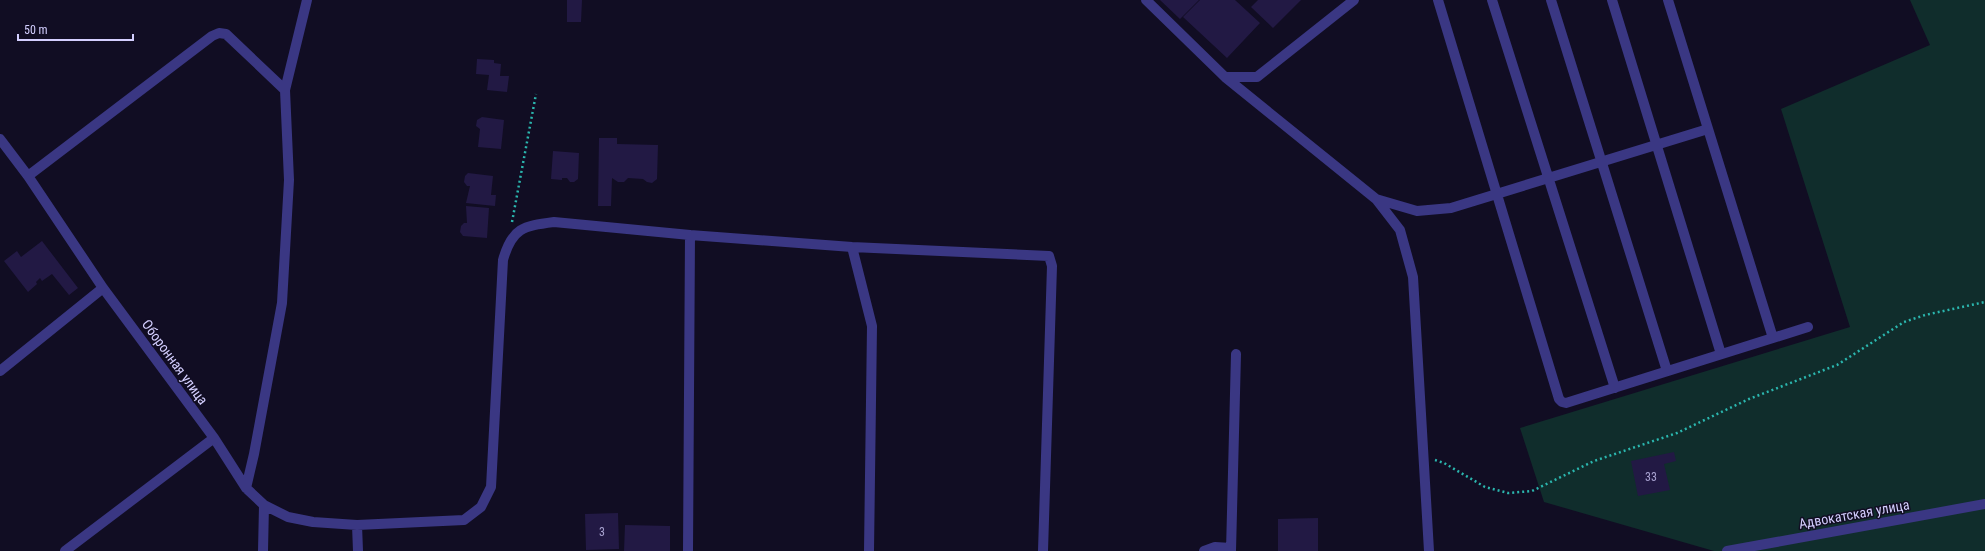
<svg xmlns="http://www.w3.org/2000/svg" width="1985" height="551" viewBox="0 0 1985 551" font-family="'Roboto Condensed',sans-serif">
<rect width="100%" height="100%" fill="#110d23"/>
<path fill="#102d2c" d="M1910,0h75v551h-271l-170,-49 -24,-74 330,-101 -69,-218 149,-64z"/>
<path fill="#221944" d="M567,0h15l-1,22h-14z
M1160,0h39l-19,19z
M1200,0h35l25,23 -33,35 -44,-41z
M1258,0h43l-28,28 -22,-21z
M477,59l17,1v3l7,1 -1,12h9l-2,16 -20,-2 2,-15 -13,-1z
M482,117l22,3 -3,29 -23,-2 2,-18 -4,-3 1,-6z
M599,138h18v6l41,1 -1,34 -5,4 -5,-1 -4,-3 -15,-1 -4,4h-6l-6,-4 -1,28h-13z
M553,151l26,2 -1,26 -4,3h-4l-3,-4h-5v2l-11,-1z
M468,173l25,3 -2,19h5l-1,11 -29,-3 4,-17h-3l-3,-4 1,-6z
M466,206l23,2 -2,30 -24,-2 -3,-4 1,-6 3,-3h3z
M42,241l36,47 -9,7 -17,-21 -10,7 -2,-3 -4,4 1,2 -9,8 -24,-31 13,-10 4,6z
M1674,452l2,9 -12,3 6,26 -32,6 -7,-35z
M618,513l1,36 -33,1 -1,-36z
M1318,518v33h-40v-32z
M625,525l45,1v25h-46z"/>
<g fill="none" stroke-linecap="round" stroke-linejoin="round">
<path stroke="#2bb6ae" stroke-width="2.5" stroke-dasharray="2 3" stroke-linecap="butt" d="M512,222l24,-128
M1435,460l9,3 41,24 23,6 24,-2 62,-30 83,-28 72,-34 88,-34 67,-43 21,-7 60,-13"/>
<path stroke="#3a3783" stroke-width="10" d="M1146,0l79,77 151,122 24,31 13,47 16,274
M1438,0l121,399 3,3 4,1 242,-76
M1492,0l123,388
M1551,0l116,371
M1612,0l109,354
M1668,0l105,338
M1225,77h32l97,-77
M0,139l28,37 75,112 111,150 32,50 18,17 24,12 25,5 44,3 107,-5 17,-13 10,-20 12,-227c9,-32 20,-34 51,-38l136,13 -2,316
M28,176l184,-140 7,-3 7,1 59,56
M1376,199l41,12 34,-3 257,-79
M690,235l162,12 197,9 3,10 -9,285
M852,247l20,79 -3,225
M0,371l103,-83
M246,488l8,-34 28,-151 7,-123 -4,-90 22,-90
M357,525l1,26
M65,551l149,-113
M263,551l1,-46
M1204,551l11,-4 16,1
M1231,551l5,-197
M1727,551l258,-47"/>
</g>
<g text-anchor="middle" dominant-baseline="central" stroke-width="3" stroke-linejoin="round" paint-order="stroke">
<g font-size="12" fill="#a8a2d0">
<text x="1651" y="477">33</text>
<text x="602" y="532">3</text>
</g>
<g font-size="14" fill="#d4cfff" stroke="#110d23">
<text transform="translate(175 362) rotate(54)">Оборонная улица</text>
<text transform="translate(1854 514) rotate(-10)">Адвокатская улица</text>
</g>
</g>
<path d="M18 34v6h115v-6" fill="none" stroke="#d4cfff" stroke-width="2"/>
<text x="24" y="34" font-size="12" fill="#d4cfff" stroke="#110d23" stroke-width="3" paint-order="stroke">50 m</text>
</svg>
